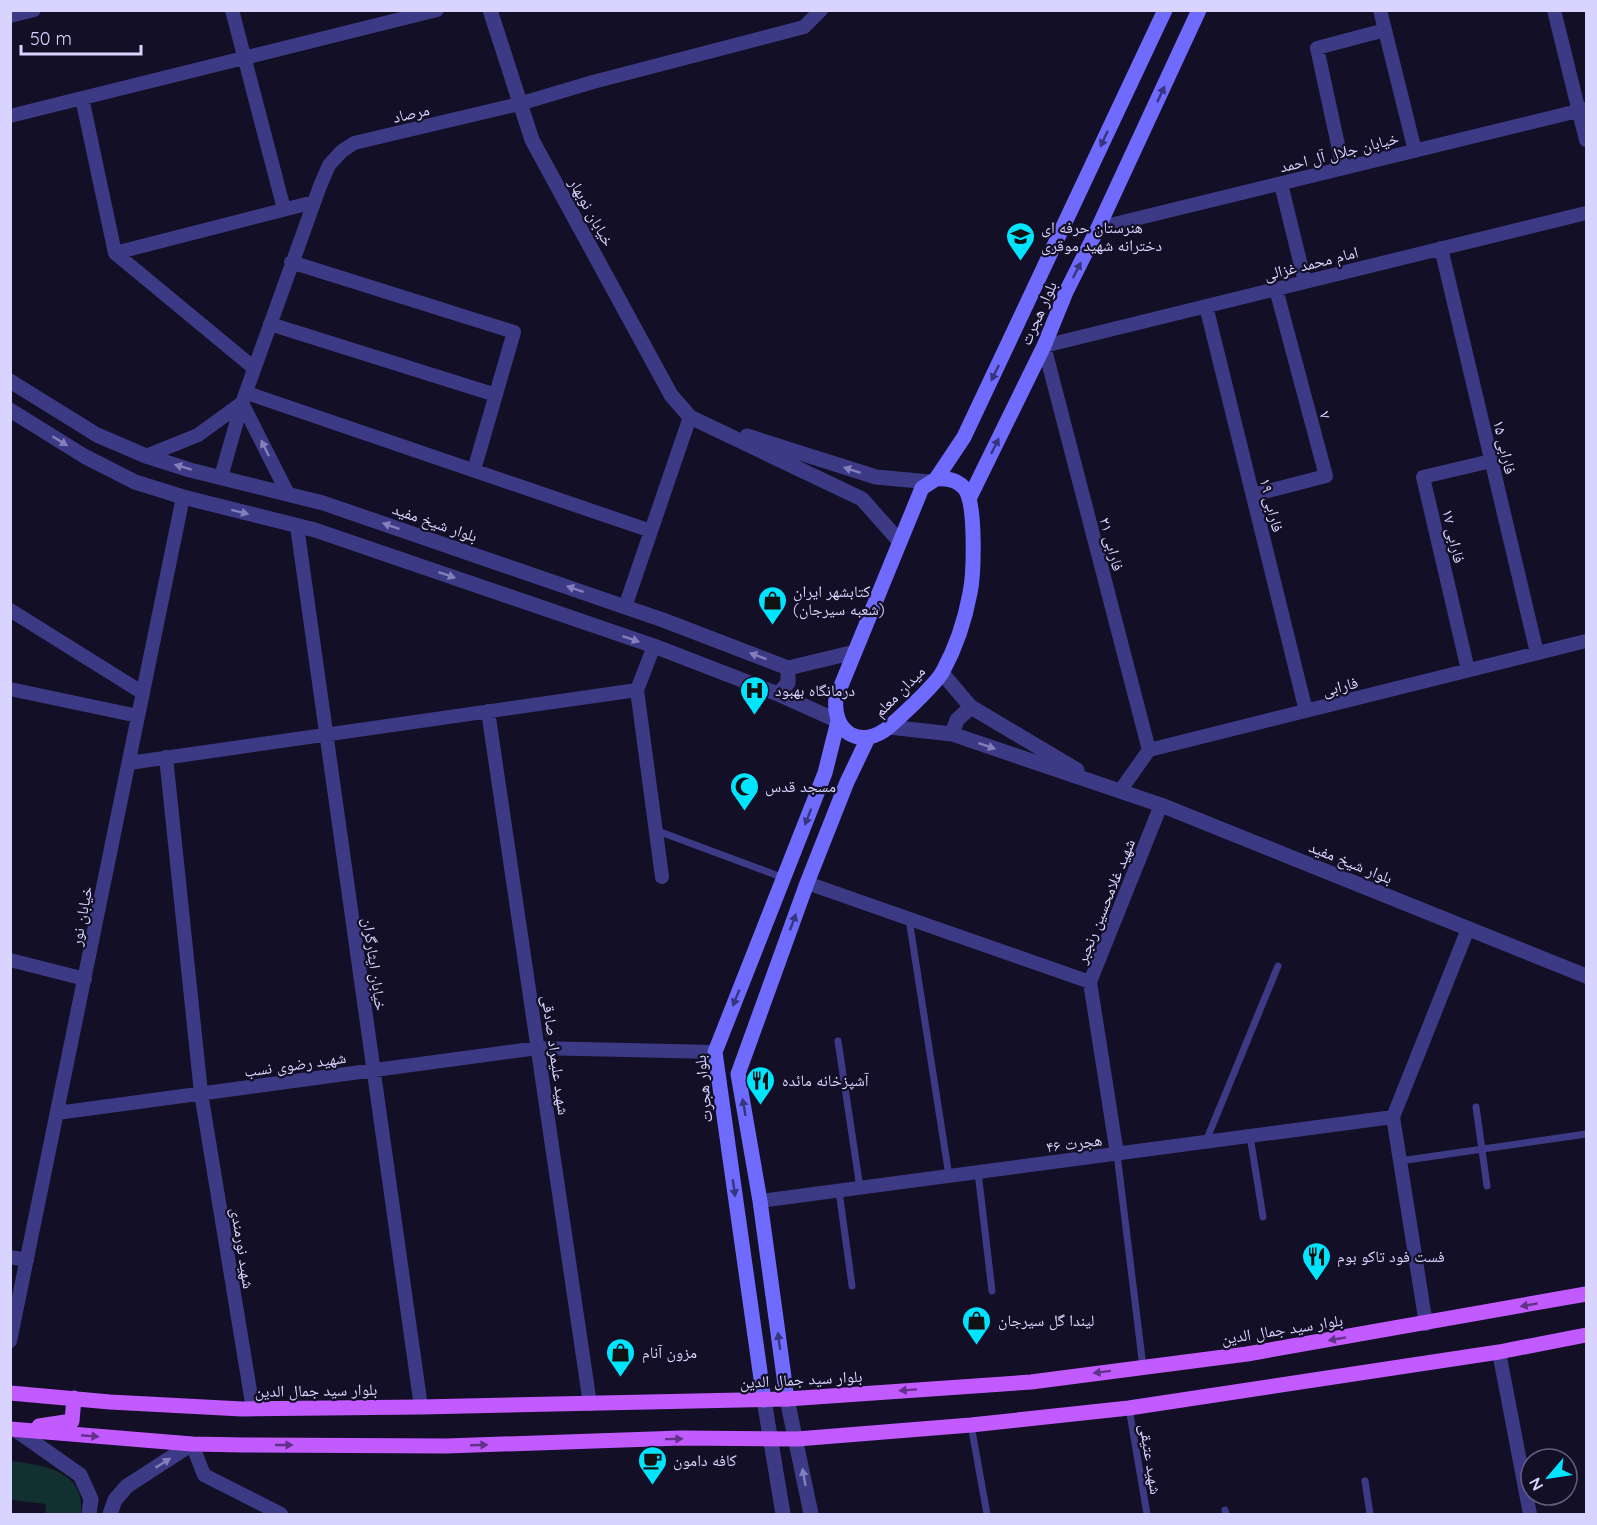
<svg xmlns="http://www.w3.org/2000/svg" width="1597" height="1525" viewBox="0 0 1597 1525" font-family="Quicksand,'Noto Naskh Arabic',sans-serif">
<rect width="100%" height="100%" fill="#130f26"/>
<path fill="#12302f" d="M11,1461c33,4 75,10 70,53h-36l1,-10 -35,-4z"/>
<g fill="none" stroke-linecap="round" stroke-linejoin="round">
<path stroke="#3d3a85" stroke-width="7" d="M655,830l129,48
M909,919l40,257
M838,1041l22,147
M1476,1107l11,79
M1250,1136l13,81
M1206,1141l72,-175
M1117,1154l26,213
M1400,1161l186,-27
M978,1172l14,119
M839,1191l13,95
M1129,1408l18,106
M971,1425l16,89
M1365,1481l5,33
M1225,1510l1,4"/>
<path stroke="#3d3a85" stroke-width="14" d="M232,10l52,199
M1380,10l35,141
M1554,10l32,130
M10,16l24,-6
M82,98l33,155 139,115
M10,116l427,-106
M1343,168l-26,-120 68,-18
M1281,184l24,98
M1098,228l488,-119
M1441,248l96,405
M115,253l199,-51
M291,262l223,70 -40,138
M1206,306l100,405
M270,324l226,71
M247,393l404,138
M242,403l46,91
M146,456l52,-21 44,-32
M221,477l21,-74 78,-217 9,-21 13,-14 12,-8 165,-39 74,-22 211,-55 17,-17
M1253,495l73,-19 -50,-187
M297,526l124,881
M625,607l65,-190
M10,610l133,83
M654,646l-17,44 25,187
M1468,670l-45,-193 68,-16
M10,689l128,27
M488,711l102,693
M1149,750l-105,-404 542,-133
M166,757l35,336 52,316
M129,763l508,-73
M1120,791l29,-41 437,-109
M807,883l283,99
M10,960l75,19
M57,1113l481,-65 177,4
M1117,1154l-27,-172 71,-177
M760,1201l633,-84
M10,1257l17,3
M1426,1324l-33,-207 75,-188
M10,1341l173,-844
M1499,1352l31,162
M192,1444l12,31 77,39"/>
<path stroke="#3d3a85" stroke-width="15" d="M490,10l42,130 139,255 19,22 172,82 38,43
M10,381l87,54 49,21 44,14 133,33 340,117 125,48 67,-16
M10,410l74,46 51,26 48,15 132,33 339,116 124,48 60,27
M747,436l129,41 54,5
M942,673l29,34 106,63
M778,694l10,-11v-15
M889,727l63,7 209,71 425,171
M952,734l5,-14 14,-13
M787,1399l24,115
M764,1400l19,114
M16,1430l64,45 11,24 -2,15
M110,1514l5,-14 12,-14 65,-42"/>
<path stroke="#6f6bff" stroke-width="15" d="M936,479c11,-1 22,1 29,10 11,15 9,85 5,104 -5,27 -14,54 -27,78 -8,15 -40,43 -54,56 -28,23 -57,6 -53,-29l86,-210z
M936,479l28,-42 201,-427
M969,499l75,-153 22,-54 32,-64 101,-218
M787,1399l-27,-198 -22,-127 69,-191 40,-101 21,-44
M764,1400l-49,-348 110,-279 13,-52"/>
<path stroke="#c25bff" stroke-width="15" d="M10,1393l100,9 132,7 179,-2 366,-8 244,-17 216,-28 339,-60
M39,1426l33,-5 2,-23
M10,1429l182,15 53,1 201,1 235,-8 116,1 174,-14 158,-17 370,-56 87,-17"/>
</g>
<defs><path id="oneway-solid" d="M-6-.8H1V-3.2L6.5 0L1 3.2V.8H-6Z" transform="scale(1.5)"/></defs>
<g fill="#38347d">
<use href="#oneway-solid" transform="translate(1161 94) rotate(-65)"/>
<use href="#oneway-solid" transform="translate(1104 139) rotate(115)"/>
<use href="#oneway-solid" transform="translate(1077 270) rotate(-63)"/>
<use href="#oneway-solid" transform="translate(995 373) rotate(116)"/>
<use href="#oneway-solid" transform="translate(995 446) rotate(-64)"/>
<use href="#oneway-solid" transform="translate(808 817) rotate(111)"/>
<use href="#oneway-solid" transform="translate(793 922) rotate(-70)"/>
<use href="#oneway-solid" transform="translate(736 998) rotate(112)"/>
<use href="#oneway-solid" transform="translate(744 1107) rotate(-100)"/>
<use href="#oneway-solid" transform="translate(734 1188) rotate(82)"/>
<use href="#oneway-solid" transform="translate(779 1341) rotate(-98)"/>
</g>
<g fill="#837fbc">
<use href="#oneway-solid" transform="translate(60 441) rotate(32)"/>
<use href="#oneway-solid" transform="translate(265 448) rotate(-116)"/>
<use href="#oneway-solid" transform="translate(183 467) rotate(-163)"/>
<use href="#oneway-solid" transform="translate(852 470) rotate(-162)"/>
<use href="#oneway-solid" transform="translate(240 512) rotate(14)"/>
<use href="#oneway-solid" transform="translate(391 526) rotate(-161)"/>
<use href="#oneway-solid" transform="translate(447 575) rotate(19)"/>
<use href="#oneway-solid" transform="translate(575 589) rotate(-161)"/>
<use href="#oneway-solid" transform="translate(631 639) rotate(19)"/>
<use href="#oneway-solid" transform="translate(758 656) rotate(-159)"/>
<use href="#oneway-solid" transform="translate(987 746) rotate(19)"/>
<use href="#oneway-solid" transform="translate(163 1463) rotate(-32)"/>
<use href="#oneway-solid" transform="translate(804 1477) rotate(-100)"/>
</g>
<g fill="#623188">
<use href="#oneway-solid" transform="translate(1529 1305) rotate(170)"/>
<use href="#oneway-solid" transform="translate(1337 1339) rotate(170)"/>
<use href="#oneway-solid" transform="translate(1102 1372) rotate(173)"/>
<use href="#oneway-solid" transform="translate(908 1390) rotate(176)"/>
<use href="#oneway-solid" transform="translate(90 1436) rotate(5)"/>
<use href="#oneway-solid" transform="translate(674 1439) rotate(-1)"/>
<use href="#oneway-solid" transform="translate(284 1445)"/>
<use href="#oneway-solid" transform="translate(479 1445) rotate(-2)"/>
</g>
<defs>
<symbol id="school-pin" viewBox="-11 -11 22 30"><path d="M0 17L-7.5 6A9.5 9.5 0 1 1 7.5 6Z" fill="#00e5ff" stroke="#130f26"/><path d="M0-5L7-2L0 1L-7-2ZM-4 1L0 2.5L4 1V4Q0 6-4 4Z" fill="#111"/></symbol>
<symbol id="shop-pin" viewBox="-11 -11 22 30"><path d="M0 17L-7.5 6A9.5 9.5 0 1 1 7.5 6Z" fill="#00e5ff" stroke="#130f26"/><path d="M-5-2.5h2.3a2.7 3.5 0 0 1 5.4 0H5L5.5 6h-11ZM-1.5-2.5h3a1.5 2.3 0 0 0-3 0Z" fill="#111"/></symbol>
<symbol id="hospital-pin" viewBox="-11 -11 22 30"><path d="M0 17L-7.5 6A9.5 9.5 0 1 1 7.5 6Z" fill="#00e5ff" stroke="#130f26"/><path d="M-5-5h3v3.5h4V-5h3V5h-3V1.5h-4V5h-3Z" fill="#111"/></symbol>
<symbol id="mosque-pin" viewBox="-11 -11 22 30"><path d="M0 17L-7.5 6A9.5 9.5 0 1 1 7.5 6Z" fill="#00e5ff" stroke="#130f26"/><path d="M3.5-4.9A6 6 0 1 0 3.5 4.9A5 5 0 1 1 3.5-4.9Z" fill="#111"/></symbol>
<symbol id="restaurant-pin" viewBox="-11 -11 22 30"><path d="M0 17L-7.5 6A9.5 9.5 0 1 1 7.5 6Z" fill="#00e5ff" stroke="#130f26"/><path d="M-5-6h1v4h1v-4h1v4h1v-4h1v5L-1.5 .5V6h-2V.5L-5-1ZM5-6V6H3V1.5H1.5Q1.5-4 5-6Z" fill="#111"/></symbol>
<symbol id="cafe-pin" viewBox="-11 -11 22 30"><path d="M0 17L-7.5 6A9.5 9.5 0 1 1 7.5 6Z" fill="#00e5ff" stroke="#130f26"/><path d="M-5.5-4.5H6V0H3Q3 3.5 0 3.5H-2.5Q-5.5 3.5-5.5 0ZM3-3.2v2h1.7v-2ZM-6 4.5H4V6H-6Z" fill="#111"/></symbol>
</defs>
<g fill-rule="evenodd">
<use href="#school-pin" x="1004" y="220" width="33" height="45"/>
<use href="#shop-pin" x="756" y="584" width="33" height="45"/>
<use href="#hospital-pin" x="738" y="674" width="33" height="45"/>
<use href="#mosque-pin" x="728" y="770" width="33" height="45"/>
<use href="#restaurant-pin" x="744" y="1064" width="33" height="45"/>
<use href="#restaurant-pin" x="1300" y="1240" width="33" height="45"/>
<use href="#shop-pin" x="960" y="1304" width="33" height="45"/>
<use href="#shop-pin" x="604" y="1336" width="33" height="45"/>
<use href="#cafe-pin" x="636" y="1444" width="33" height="45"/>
</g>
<g text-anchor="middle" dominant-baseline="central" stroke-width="4.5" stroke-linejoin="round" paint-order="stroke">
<g font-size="16" fill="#d9d4ff" stroke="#130f26">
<text transform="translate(411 113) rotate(-13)">مرصاد</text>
<text transform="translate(1339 152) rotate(-14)">خیابان جلال آل احمد</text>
<text transform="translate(592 212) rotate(61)">خیابان نوبهار</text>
<text transform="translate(1311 263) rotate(-14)">امام محمد غزالی</text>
<text transform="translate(1038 313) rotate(-66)">بلوار هجرت</text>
<text transform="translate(1326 415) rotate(75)">۷</text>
<text transform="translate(1505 447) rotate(77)">فارابی ۱۵</text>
<text transform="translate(1272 505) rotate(76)">فارابی ۱۹</text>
<text transform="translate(435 522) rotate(19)">بلوار شیخ مفید</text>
<text transform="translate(1454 536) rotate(77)">فارابی ۱۷</text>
<text transform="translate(1112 544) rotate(75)">فارابی ۲۱</text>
<text transform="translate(1340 686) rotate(-14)">فارابی</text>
<text transform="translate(899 691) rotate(-45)">میدان معلم</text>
<text transform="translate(1351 862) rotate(22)">بلوار شیخ مفید</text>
<text transform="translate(1105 901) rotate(-68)">شهید غلامحسین رنجبر</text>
<text transform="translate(81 916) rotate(-79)">خیابان نور</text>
<text transform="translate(375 964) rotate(82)">خیابان ایثارگران</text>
<text transform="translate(556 1055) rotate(82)">شهید علیمراد صادقی</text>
<text transform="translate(295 1064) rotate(-8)">شهید رضوی نسب</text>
<text transform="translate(703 1089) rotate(-96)">بلوار هجرت</text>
<text transform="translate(1074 1143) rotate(-8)">هجرت ۴۶</text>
<text transform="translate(243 1248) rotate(81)">شهید نورمندی</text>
<text transform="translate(1282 1329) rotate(-9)">بلوار سید جمال الدین</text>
<text transform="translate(801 1379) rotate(-3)">بلوار سید جمال الدین</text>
<text transform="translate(316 1390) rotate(-1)">بلوار سید جمال الدین</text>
<text transform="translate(1151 1459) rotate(81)">شهید عتیقی</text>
</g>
<g font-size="16" fill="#d9d4ff" stroke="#130f26" text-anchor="start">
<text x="1041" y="227">هنرستان حرفه ای<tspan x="1041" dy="18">دخترانه شهید موقری</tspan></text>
<text x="793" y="591">کتابشهر ایران<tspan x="793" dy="18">(شعبه سیرجان)</tspan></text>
<text x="775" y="690">درمانگاه بهبود</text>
<text x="765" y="786">مسجد قدس</text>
<text x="782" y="1080">آشپزخانه مائده</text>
<text x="1337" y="1256">فست فود تاکو بوم</text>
<text x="998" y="1320">لیندا گل سیرجان</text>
<text x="642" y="1352">مزون آنام</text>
<text x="673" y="1460">کافه دامون</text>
</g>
</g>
<rect width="1597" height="1525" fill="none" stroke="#d9d4ff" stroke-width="24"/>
<g transform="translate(1549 1477) rotate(241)"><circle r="28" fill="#130f26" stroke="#625e7d" stroke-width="1.5"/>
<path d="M0-4.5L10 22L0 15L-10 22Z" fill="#00e5ff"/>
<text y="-9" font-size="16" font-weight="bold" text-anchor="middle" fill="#d9d4ff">N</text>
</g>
<path d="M21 45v9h120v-9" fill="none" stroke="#d9d4ff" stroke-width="3"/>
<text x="30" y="45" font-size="18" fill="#d9d4ff" stroke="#130f26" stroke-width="4.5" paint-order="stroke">50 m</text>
</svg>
